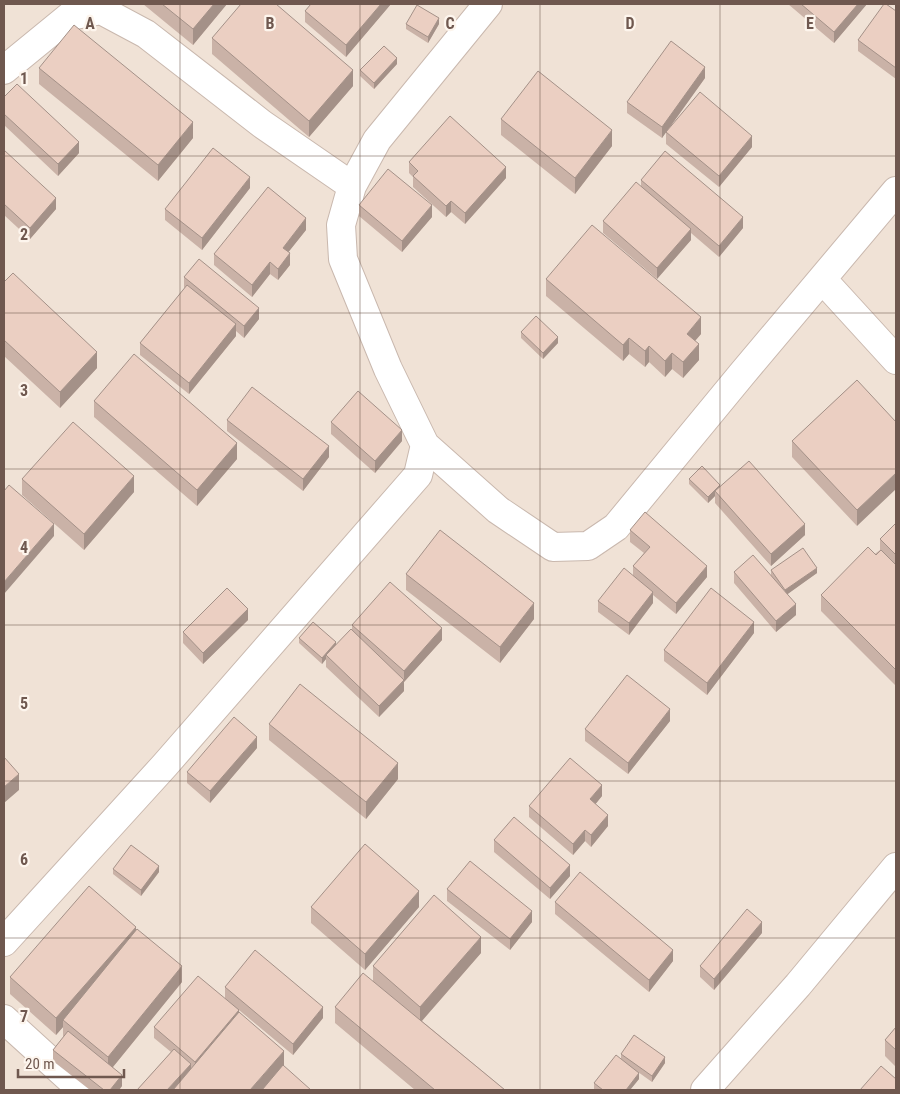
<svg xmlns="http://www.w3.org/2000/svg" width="900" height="1094" viewBox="0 0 900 1094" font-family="'Roboto Condensed',sans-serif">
<rect width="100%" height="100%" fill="#f9f1e7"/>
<path fill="#f0e2d6" d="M4,4h892v1086h-892z"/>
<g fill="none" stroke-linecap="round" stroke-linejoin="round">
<defs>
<path id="minor" d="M488,4l-111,136 -25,46 -11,39 2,34 45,110 37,76 73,65 55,37 35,-1 28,-19 126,-153 154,-183
M4,70l66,-54 31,-6 45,24 116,90 90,62
M822,279l74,81
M4,942l161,-177 253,-290 7,-30
M4,1019l78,71
M705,1090l93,-105 98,-118"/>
</defs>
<use href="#minor" stroke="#c9b8ae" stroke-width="30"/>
<use href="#minor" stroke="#fff" stroke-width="28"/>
</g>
<path fill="#cab2a7" d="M143,4h84l-34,41z
M311,4h80l-45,53 -41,-35v-11z
M788,4h79l-33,39z
M896,11v68l-38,-28v-11z
M406,24h33l-11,19 -22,-14z
M212,38l141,48 -44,51 -97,-83z
M397,64l-23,25 -14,-13v-6z
M39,68l154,70 -35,43 -119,-97z
M705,78l-37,52 84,17 -33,40 -53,-43v-12l-4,6 -35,-25v-11z
M4,97l75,56 -21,23 -54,-51z
M501,119l111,27 -37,48 -74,-59z
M4,150l52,59 -26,30 -26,-24z
M409,162l97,16 -41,46 -14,-12 -5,5 -33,-30v-10l-4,-4z
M641,180l102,48 -24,29 -28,-24v7l-34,39 -54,-46v-12l38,-35z
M250,188l-48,62 -37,-30v-11z
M359,205l73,12 -30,35 -43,-36z
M306,230l-18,22 2,13 -12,15 -8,-6 -18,23 -38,-32v-11z
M184,277l75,42 -15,19 -8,-7v5l-47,58 -49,-39v-12l44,-54z
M546,279l155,55 -6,7 4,19 -16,18 -11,-9 -7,8 -16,-15 -4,5 -16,-13 -6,7 -77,-65z
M4,282l93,86 -37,40 -56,-52z
M521,332l37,11 -15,16 -22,-21z
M857,380v146l-65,-69v-16z
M94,401l143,58 -40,47 -103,-89z
M227,420l102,37 -26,34 -76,-60z
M331,422l71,19 -27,32 -44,-39z
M22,479l112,13 -50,58 -62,-55z
M689,479l31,8 85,48 -34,31 -56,-63v-7l-7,7 -19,-19z
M896,523v163l-75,-75v-16l59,-45v-11z
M630,530l77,47 -31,37 -23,-19v8l-24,32 -31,-23v-11l35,-25v-10l11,-13 -14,-11z
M771,570l46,3 -30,21 9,21 -20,17 -42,-49v-11l37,3z
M406,574l128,45 -34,44 -94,-73z
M248,620l-45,44 -20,-21v-11z
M352,625l90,15 -38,42v9l-25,26 -53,-50v-8l-4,5 -23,-21v-5l37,7 16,-15z
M754,633l-47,62 -43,-34v-11z
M670,721l-42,53 -43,-33v-12z
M269,724l129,55 -32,40 -97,-79z
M257,748l-47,55 -23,-20v-11z
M602,796l-7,8 13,22 -17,21 -6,-6 -12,14 -44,-38v-11z
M494,840l76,36 -20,23 -56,-47z
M113,869l46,3 -18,24 -28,-22z
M447,889l85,33 -22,28 -63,-49z
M555,902l118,59 -24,31 -94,-78z
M311,907h108l-54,63 -54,-47z
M136,930l46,52 -69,85 9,19 -3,4h-29l-37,-29v-11l11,-13 -1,-1v-9l-7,8 -46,-41v-17z
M762,933l-48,57 -14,-13v-11z
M481,953l-59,68 83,69h-90l-80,-67v-16l38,-26v-15z
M225,987l98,31 -30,37 -54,-45v2l45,54 -147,24 34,-38 -17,-14v-11l71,-29z
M896,1027v40l-11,-11v-16z
M621,1054l44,9 -13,19 -14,-10 1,7 -9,11h-35l-1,-1v-6l27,-25z"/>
<path fill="#a49188" d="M214,4h13l-34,41v-16z
M381,4h10l-45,53v-12z
M858,4h9l-33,39v-11z
M439,18v6l-11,19v-6z
M397,58v6l-23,25v-6z
M705,67v11l-43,60v-11z
M353,70v16l-44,51v-16z
M193,122v16l-35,43v-16z
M612,130v16l-37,48v-16z
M752,136v11l-33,40v-11z
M79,142v11l-21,23v-12z
M506,167v11l-41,46v-11z
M250,177v11l-48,62v-12z
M56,198v11l-26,30v-11z
M451,201v11l-5,5v-11z
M432,205v12l-30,35v-11z
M743,217v11l-24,29v-11z
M306,218v12l-23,29v-11z
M691,229v11l-34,39v-11z
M290,253v12l-12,15v-11z
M270,262v12l-18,23v-12z
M259,308v11l-15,19v-12z
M701,317v17l-14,16v-16z
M236,324v12l-47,58v-11z
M558,337v6l-15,16v-6z
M629,338v16l-6,7v-16z
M699,344v16l-16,18v-16z
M649,346v16l-4,5v-16z
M97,352v16l-37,40v-16z
M672,353v16l-7,8v-16z
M402,430v11l-27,32v-12z
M237,443v16l-40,47v-16z
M329,446v11l-26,34v-12z
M896,473v16l-39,37v-16z
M134,476v16l-50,58v-16z
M720,485v6h-5v5l-7,7v-6z
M54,524v12l-50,58v-12z
M805,524v11l-34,31v-12z
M707,566v11l-31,37v-11z
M817,568v5l-32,23v-6z
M653,592v11l-24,32v-12z
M534,603v16l-34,44v-16z
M796,604v11l-20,17v-11z
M248,609v11l-45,44v-11z
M754,622v11l-47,62v-12z
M442,628v12l-38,42v-11z
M336,642v5l-10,8v4l-4,5v-6z
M404,680v11l-25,26v-11z
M670,709v12l-42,53v-11z
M257,737v11l-47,55v-12z
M398,763v16l-32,40v-17z
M19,774v16l-15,13v-16z
M602,785v11l-12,15v-12z
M608,815v11l-17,21v-12z
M585,830v11l-12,14v-11z
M570,865v11l-20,23v-11z
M159,866v6l-18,24v-6z
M419,891v16l-54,63v-16z
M532,911v11l-22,28v-11z
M762,922v11l-48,57v-11z
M136,927v16l-73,77v7l-7,8v-17z
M481,937v16l-61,70v-16z
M673,950v11l-24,31v-12z
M182,966v16l-74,91v-16z
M323,1007v11l-30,37v-11z
M239,1010v11l-44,52v-11z
M284,1051v16l-20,23h-14z
M665,1057v6l-13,19v-6z
M191,1064v12l-14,14h-10z
M639,1073v6l-9,11h-4z
M122,1075v11l-3,4h-9z"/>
<path fill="#ebcfc2" stroke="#a49188" d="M162,4h52l-21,25z
M241,4h35l77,66 -44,51 -97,-83z
M311,4h70l-35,41 -41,-34z
M801,4h57l-24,28z
M884,4h2l10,7v57l-38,-28z
M417,5l22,13 -11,19 -22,-13z
M74,25l119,97 -35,43 -119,-97z
M671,41l34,26 -43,60 -35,-25z
M384,46l13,12 -23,25 -14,-13z
M538,71l74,59 -37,48 -74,-59z
M17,84l62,58 -21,22 -54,-50v-17z
M700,92l52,44 -33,40 -53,-44z
M450,116l56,51 -41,46 -14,-12 -5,5 -33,-30 5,-5 -9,-9z
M213,148l37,29 -48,61 -37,-29z
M4,150l52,48 -26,30 -26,-24z
M665,151l78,66 -24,29 -78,-66z
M388,169l44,36 -30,36 -43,-36z
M636,182l55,47 -34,39 -54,-47z
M268,187l38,31 -23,30 7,5 -12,16 -8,-7 -18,23 -38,-31z
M592,225l109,92 -14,17 12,10 -16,18 -11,-9 -7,8 -16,-15 -4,5 -16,-13 -6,7 -77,-66z
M199,259l60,49 -15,18 -60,-49z
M13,273l84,79 -37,40 -56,-52v-58z
M187,285l49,39 -47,59 -49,-40z
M536,316l22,21 -15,16 -22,-21z
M134,354l103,89 -40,47 -103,-89z
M857,380l39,42v51l-39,37 -65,-69z
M252,387l77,59 -26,33 -76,-59z
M358,391l44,39 -27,31 -44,-39z
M73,422l61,54 -50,58 -62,-55z
M749,461l56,63 -34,30 -56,-63z
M702,466l18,19 -12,12 -19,-18z
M9,485l45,39 -50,58v-91z
M645,512l62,54 -31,37 -43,-37 17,-19 -20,-17z
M896,523v32l-16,-16z
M440,530l94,73 -34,44 -94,-73z
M868,547l8,8 5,-5 15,15v105l-75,-75z
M803,548l14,20 -32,22 -14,-20z
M753,555l43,49 -20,17 -42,-49z
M624,568l29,24 -24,31 -31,-22z
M390,582l52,46 -38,43 -52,-46z
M227,588l21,21 -45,44 -20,-21z
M711,588l43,34 -47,61 -43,-33z
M313,622l23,20 -14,16 -23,-20z
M351,629l53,51 -25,26 -53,-51z
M627,675l43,34 -42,54 -43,-34z
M300,684l98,79 -32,39 -97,-78z
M234,717l23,20 -47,54 -23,-19z
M4,757l15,17 -15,13z
M570,758l32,27 -12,14 18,16 -17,20 -6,-5 -12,14 -44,-38z
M514,817l56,48 -20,23 -56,-48z
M365,844l54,47 -54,63 -54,-47z
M131,845l28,21 -18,24 -28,-21z
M470,861l62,50 -22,28 -63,-50z
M580,872l93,78 -24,30 -94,-78z
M89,886l47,41 -80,91 -46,-41z
M434,895l47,42 -61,70 -47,-41z
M747,909l15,13 -48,57 -14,-13z
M137,929l45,37 -74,91 -45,-37z
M255,950l68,57 -30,37 -68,-57z
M363,973l142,117h-70l-100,-83z
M198,976l41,34 -44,52 -41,-35z
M239,1012l45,39 -34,39h-77z
M896,1027v23l-11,-10z
M68,1031l54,44 -12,15h-6l-51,-40z
M634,1035l31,22 -13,19 -31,-22z
M174,1049l17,15 -24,26h-30z
M616,1055l23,18 -13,17h-23l-9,-7z
M283,1065l28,25h-49z
M881,1066l15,13v11h-36z"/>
<path fill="none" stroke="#6f584f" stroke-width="1" stroke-opacity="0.55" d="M180,4v1086M360,4v1086M540,4v1086M720,4v1086M4,156h892M4,313h892M4,469h892M4,625h892M4,781h892M4,938h892"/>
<g font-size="16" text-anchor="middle" font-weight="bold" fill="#6f584f" stroke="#fdf5ed" stroke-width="4.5" stroke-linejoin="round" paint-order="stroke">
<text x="90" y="29">A</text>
<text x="270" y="29">B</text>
<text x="450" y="29">C</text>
<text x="630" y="29">D</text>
<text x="810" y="29">E</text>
<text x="24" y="84">1</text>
<text x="24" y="240">2</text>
<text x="24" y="396">3</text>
<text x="24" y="553">4</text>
<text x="24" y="709">5</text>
<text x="24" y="865">6</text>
<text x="24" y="1022">7</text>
</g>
<rect width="900" height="1094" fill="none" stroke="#6f584f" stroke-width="10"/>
<path d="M18 1069v8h106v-8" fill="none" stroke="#6f584f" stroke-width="2.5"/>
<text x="25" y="1069" font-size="15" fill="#6f584f" stroke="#fdf5ed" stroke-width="4" paint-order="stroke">20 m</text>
</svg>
